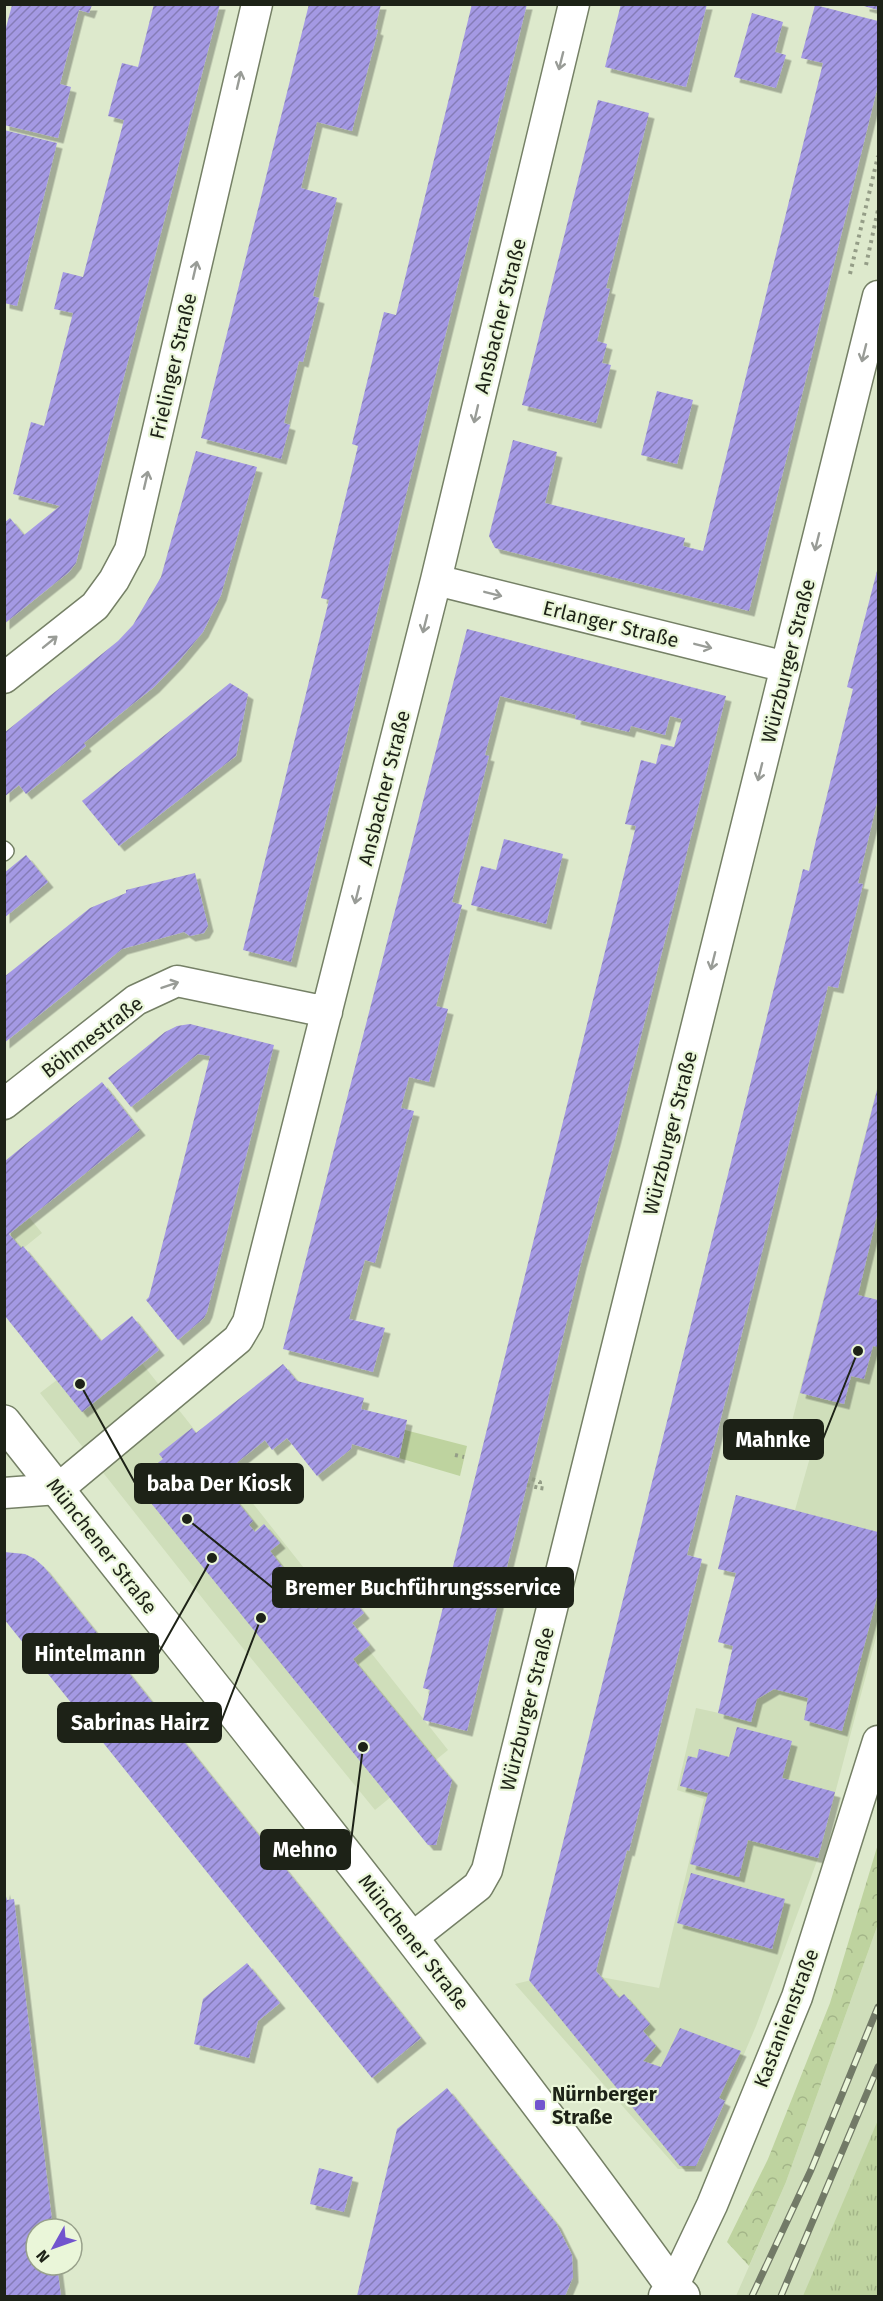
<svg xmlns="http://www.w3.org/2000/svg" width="883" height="2301" viewBox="0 0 883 2301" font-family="'Fira Sans',sans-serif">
<defs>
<pattern id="grass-tufts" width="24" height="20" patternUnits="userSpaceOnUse" patternTransform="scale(1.5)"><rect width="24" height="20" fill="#bed39f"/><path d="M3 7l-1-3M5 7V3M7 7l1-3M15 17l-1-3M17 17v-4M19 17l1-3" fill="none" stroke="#a3b588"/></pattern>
<pattern id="forest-crowns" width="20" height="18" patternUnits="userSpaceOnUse" patternTransform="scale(1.5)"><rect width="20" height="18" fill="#bed39f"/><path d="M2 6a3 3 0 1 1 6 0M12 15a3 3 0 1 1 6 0" fill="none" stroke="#a3b588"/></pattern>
<pattern id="building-hatch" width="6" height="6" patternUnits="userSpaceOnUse" patternTransform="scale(1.5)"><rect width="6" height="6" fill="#a499e4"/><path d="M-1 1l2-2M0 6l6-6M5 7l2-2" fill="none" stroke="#857cb8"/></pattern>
<filter id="shadow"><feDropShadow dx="5.5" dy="5.5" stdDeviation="0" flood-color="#0004"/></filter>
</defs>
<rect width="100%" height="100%" fill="#dde9cc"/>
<path fill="#cfdeba" d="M878,1084v546l-60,228 -62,168 -61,143h-17l-163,-185 54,-13 90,17 45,-189 -27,-9 19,-82 23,5 14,-67 -15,-4 18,-69 -18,-4 18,-74 59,15 20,-70 -26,-7z
M4,1187l38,46 -37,30h-1z
M118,1333l330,417 -73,60 -164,-201 -171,-216z
M878,1924v372h-142l50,-114z"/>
<path fill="url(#grass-tufts)" d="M878,2120v176h-75z"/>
<path fill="url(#forest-crowns)" d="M878,1844v80l-92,258 -37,84 -22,-24 41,-83 62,-156z"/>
<path fill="#bed39f" d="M405,1430l62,16 -7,30 -61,-18z"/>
<path fill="url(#building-hatch)" filter="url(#shadow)" d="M154,4h66l-144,559 -7,9 -65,52v-101l6,-5 14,17 36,-29 -47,-12 18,-72 13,4 29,-113 -19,-4 9,-37 20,5 41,-157 -16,-4 14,-53 16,4z
M309,4h72l-6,25 3,1 -26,101 -35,-9 -16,66 36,10 -24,98 6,2 -16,64 -4,-1 -15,62 6,2 -9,34 -80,-21z
M472,4h55l-236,958 -48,-12 86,-350 -8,-2 37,-152 -6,-2 32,-132 12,3z
M621,4h86l-21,83 -81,-20z
M864,4h14v6l-14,-4z
M12,5h80l-3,8 -10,-3 -19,74 11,3 -13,51 -54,-13v-90z
M815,5l63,16v64l-129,526 -254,-63 -6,-12 24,-96 44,12 -12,51 140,35 -2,8 20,5 120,-488 -22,-5z
M752,13l31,9 -8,30 11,3 -10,33 -42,-11z
M598,100l51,13 -43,175 4,1 -13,52 10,3 -5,19 9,2 -15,58 -74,-18z
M4,130l53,13 -40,163 -13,-3z
M657,391l36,9 -16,64 -36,-9z
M196,451l61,16 -36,128 -18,37 -25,30 -24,25 -70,56 2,3 -60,48 -7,-9 -15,12v-64l114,-92 15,-16 28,-48z
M878,567v231l-20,85 5,1 -25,104 -10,-2 -141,569 15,4 -73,292 -2,-1 -31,121 23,27 5,-4 26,30 -7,7 13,15 -13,15 18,6 19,-39 61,23 -22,47 6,3 -29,65h-16l-151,-186 266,-1077 8,-34 6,2 7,-31 37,-151 -6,-2z
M467,629l259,67 -111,444 -34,123 -114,468 -44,-11 7,-30 -7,-2 213,-862 -11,-2 16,-64 15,4 5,-20 13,3 8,-28 -12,-3 -5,19 -34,-9 -2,6 -54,-13 1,-4 -76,-19 -15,59 4,1 -37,146 10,3 -26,101 12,3 -19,73 -20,-5 -8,31 13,3 -39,152 -10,-3 -16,59 36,9 -12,44 -90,-23z
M230,683l18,11 -12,62 -117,90 -37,-45z
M504,839l59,15 -17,70 -75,-19 10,-39 15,4z
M26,855l22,27 -44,36v-45z
M195,873l13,53 -4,7 -14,3 -6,-4 -62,17 -118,94v-66l86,-69 36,-15v-3z
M190,1024l84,21 -67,267 -3,6 -26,22 -32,-40 3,-3 61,-241 -12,-2 -67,53 -23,-29 57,-46 12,-6z
M102,1082l38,48 -131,104 12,14 2,-2 78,95 31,-25 27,34 -77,62 -77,-96v-155z
M878,1086v125l-20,84 20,5v47l-5,-1 -9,33 -13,-3 -7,28 -44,-11z
M283,1364l14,17 67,17 -3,11 46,11 -8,38 -47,-14 -1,5 -34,27 -30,-38 -15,12 -7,-10 -47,38 35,43 -4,4 6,7 9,-8 16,19 -10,8 21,27 11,-9 13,16 -11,9 12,15 27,-22 21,26 -12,10 18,22 -17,14 99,121 -16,65h-8l-294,-363 29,-23 -4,-5 33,-26 4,5z
M736,1495l142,37v61l-36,138 -38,-11 4,-22 -34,-9 -17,10 -6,23 -33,-9 15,-67 -15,-4 18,-69 -18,-4z
M4,1552l21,2 10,5 9,8 377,471 -49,40 -368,-459z
M737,1727l55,14 -10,37 53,14 -17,66 -70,-18 -9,37 -49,-13 18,-71 -28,-7 8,-30 9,2 2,-9 30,8z
M691,1873l94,26 -13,50 -95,-26z
M4,1889l3,11 7,-1 39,330h-17v36h21l4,31h-56z
M247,1963l33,40 -22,18 -9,37 -55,-14 9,-45z
M447,2088l109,135 16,32 1,22 -8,19h-208l40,-167z
M319,2168l34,9 -9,35 -34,-8z"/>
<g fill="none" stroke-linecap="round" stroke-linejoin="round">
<defs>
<path id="lane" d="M4,849l2,2 -2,2"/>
<path id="street" d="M436,580l350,87
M4,678l91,-72 19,-26 16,-30 127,-546
M4,1104l132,-104 41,-19 150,31
M4,1493l54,-4 180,-150 10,-17 188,-742 138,-576
M412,1938l66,-52 9,-16 391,-1574
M664,2296l9,-9 39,-82 85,-208 81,-256"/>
<path id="secondary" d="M4,1422c226,287 456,569 669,865l10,9"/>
</defs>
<use href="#lane" stroke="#758066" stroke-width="18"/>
<use href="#street" stroke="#758066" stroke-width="33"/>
<use href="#secondary" stroke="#758066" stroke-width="36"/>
<path stroke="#949d87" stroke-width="4" stroke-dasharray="3 4.5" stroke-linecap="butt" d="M866,265l12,-55
M850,274l28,-118
M455,1455l9,2
M532,1479l8,3v6l7,1
M527,1485l13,3"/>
<use href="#lane" stroke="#fff" stroke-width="15"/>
<use href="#street" stroke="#fff" stroke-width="30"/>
<use href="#secondary" stroke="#fff" stroke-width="33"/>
<defs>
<path id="rail" d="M752,2296l59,-126 67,-163
M781,2296l97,-229"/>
</defs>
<use href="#rail" stroke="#727a67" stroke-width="7"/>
<use href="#rail" stroke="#eaf6d9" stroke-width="4.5" stroke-dasharray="14" stroke-linecap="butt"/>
</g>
<defs><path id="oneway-shaft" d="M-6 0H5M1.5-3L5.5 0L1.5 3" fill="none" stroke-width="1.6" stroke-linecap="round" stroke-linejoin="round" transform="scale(1.5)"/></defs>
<g stroke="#999c97">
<use href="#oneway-shaft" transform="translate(561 61) rotate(104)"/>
<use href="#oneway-shaft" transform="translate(239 80) rotate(-77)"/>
<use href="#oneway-shaft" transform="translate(195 270) rotate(-77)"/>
<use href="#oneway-shaft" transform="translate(864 353) rotate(104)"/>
<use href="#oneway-shaft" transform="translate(476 414) rotate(103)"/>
<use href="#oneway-shaft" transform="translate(146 480) rotate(-77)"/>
<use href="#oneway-shaft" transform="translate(817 542) rotate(104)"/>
<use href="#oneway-shaft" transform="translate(493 594) rotate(14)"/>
<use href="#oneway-shaft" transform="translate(425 624) rotate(104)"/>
<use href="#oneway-shaft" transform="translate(50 642) rotate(-39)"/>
<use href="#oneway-shaft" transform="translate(703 646) rotate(14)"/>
<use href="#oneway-shaft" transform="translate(760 772) rotate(104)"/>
<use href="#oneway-shaft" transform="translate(357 895) rotate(104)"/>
<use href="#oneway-shaft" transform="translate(713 961) rotate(104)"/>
<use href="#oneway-shaft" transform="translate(170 985) rotate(-19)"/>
</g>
<rect fill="#7154ce" stroke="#eaf6d9" stroke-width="2" x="534" y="2099" width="12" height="12" rx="3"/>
<g text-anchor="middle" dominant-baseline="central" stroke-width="4.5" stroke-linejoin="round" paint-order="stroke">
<g font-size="20" fill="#1d2217" stroke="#eaf6d9">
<text transform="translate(500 316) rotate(-76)">Ansbacher Straße</text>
<text transform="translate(173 366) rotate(-77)">Frielinger Straße</text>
<text transform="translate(611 624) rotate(14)">Erlanger Straße</text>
<text transform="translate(788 661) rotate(-76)">Würzburger Straße</text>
<text transform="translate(384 788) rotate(-76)">Ansbacher Straße</text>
<text transform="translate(92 1037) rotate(-37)">Böhmestraße</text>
<text transform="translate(670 1133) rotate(-76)">Würzburger Straße</text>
<text transform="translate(102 1546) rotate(52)">Münchener Straße</text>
<text transform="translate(527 1709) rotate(-76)">Würzburger Straße</text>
<text transform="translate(414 1942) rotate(52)">Münchener Straße</text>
<text transform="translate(786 2018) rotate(-69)">Kastanienstraße</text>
</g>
<g font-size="20" font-weight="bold" fill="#1d2217" stroke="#eaf6d9" text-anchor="start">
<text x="552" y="2094">Nürnberger<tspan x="552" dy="23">Straße</tspan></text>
</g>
</g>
<path fill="none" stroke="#1d2217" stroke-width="2" d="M858 1351L823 1439M80 1384L135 1483M187 1519L273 1588M212 1558L158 1654M261 1618L221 1722M363 1747L350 1849"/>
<g fill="#1d2217" stroke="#eaf6d9" stroke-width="2">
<circle cx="858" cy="1351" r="6"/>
<circle cx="80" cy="1384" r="6"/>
<circle cx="187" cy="1519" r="6"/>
<circle cx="212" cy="1558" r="6"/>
<circle cx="261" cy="1618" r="6"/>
<circle cx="363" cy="1747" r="6"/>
</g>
<g fill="#1d2217" stroke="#1d2217" stroke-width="2">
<rect x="724" y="1420" width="99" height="39" rx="6"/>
<rect x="135" y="1464" width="168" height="39" rx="6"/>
<rect x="273" y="1568" width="300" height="39" rx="6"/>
<rect x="23" y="1634" width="135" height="39" rx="6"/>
<rect x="58" y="1703" width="163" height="39" rx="6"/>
<rect x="261" y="1830" width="89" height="39" rx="6"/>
</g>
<g font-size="21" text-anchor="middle" font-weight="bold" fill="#fff">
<text x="773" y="1447">Mahnke</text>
<text x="219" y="1491">baba Der Kiosk</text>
<text x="423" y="1595">Bremer Buchführungsservice</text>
<text x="90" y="1661">Hintelmann</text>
<text x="140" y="1730">Sabrinas Hairz</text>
<text x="305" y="1857">Mehno</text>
</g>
<rect width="883" height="2301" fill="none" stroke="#1d2217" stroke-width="12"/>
<g transform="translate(54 2247) rotate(230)"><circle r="28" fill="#eaf6d9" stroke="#98a18b" stroke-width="1.5"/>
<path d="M0-4.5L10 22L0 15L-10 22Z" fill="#7154ce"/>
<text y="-9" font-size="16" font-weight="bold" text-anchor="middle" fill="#1d2217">N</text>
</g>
</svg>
